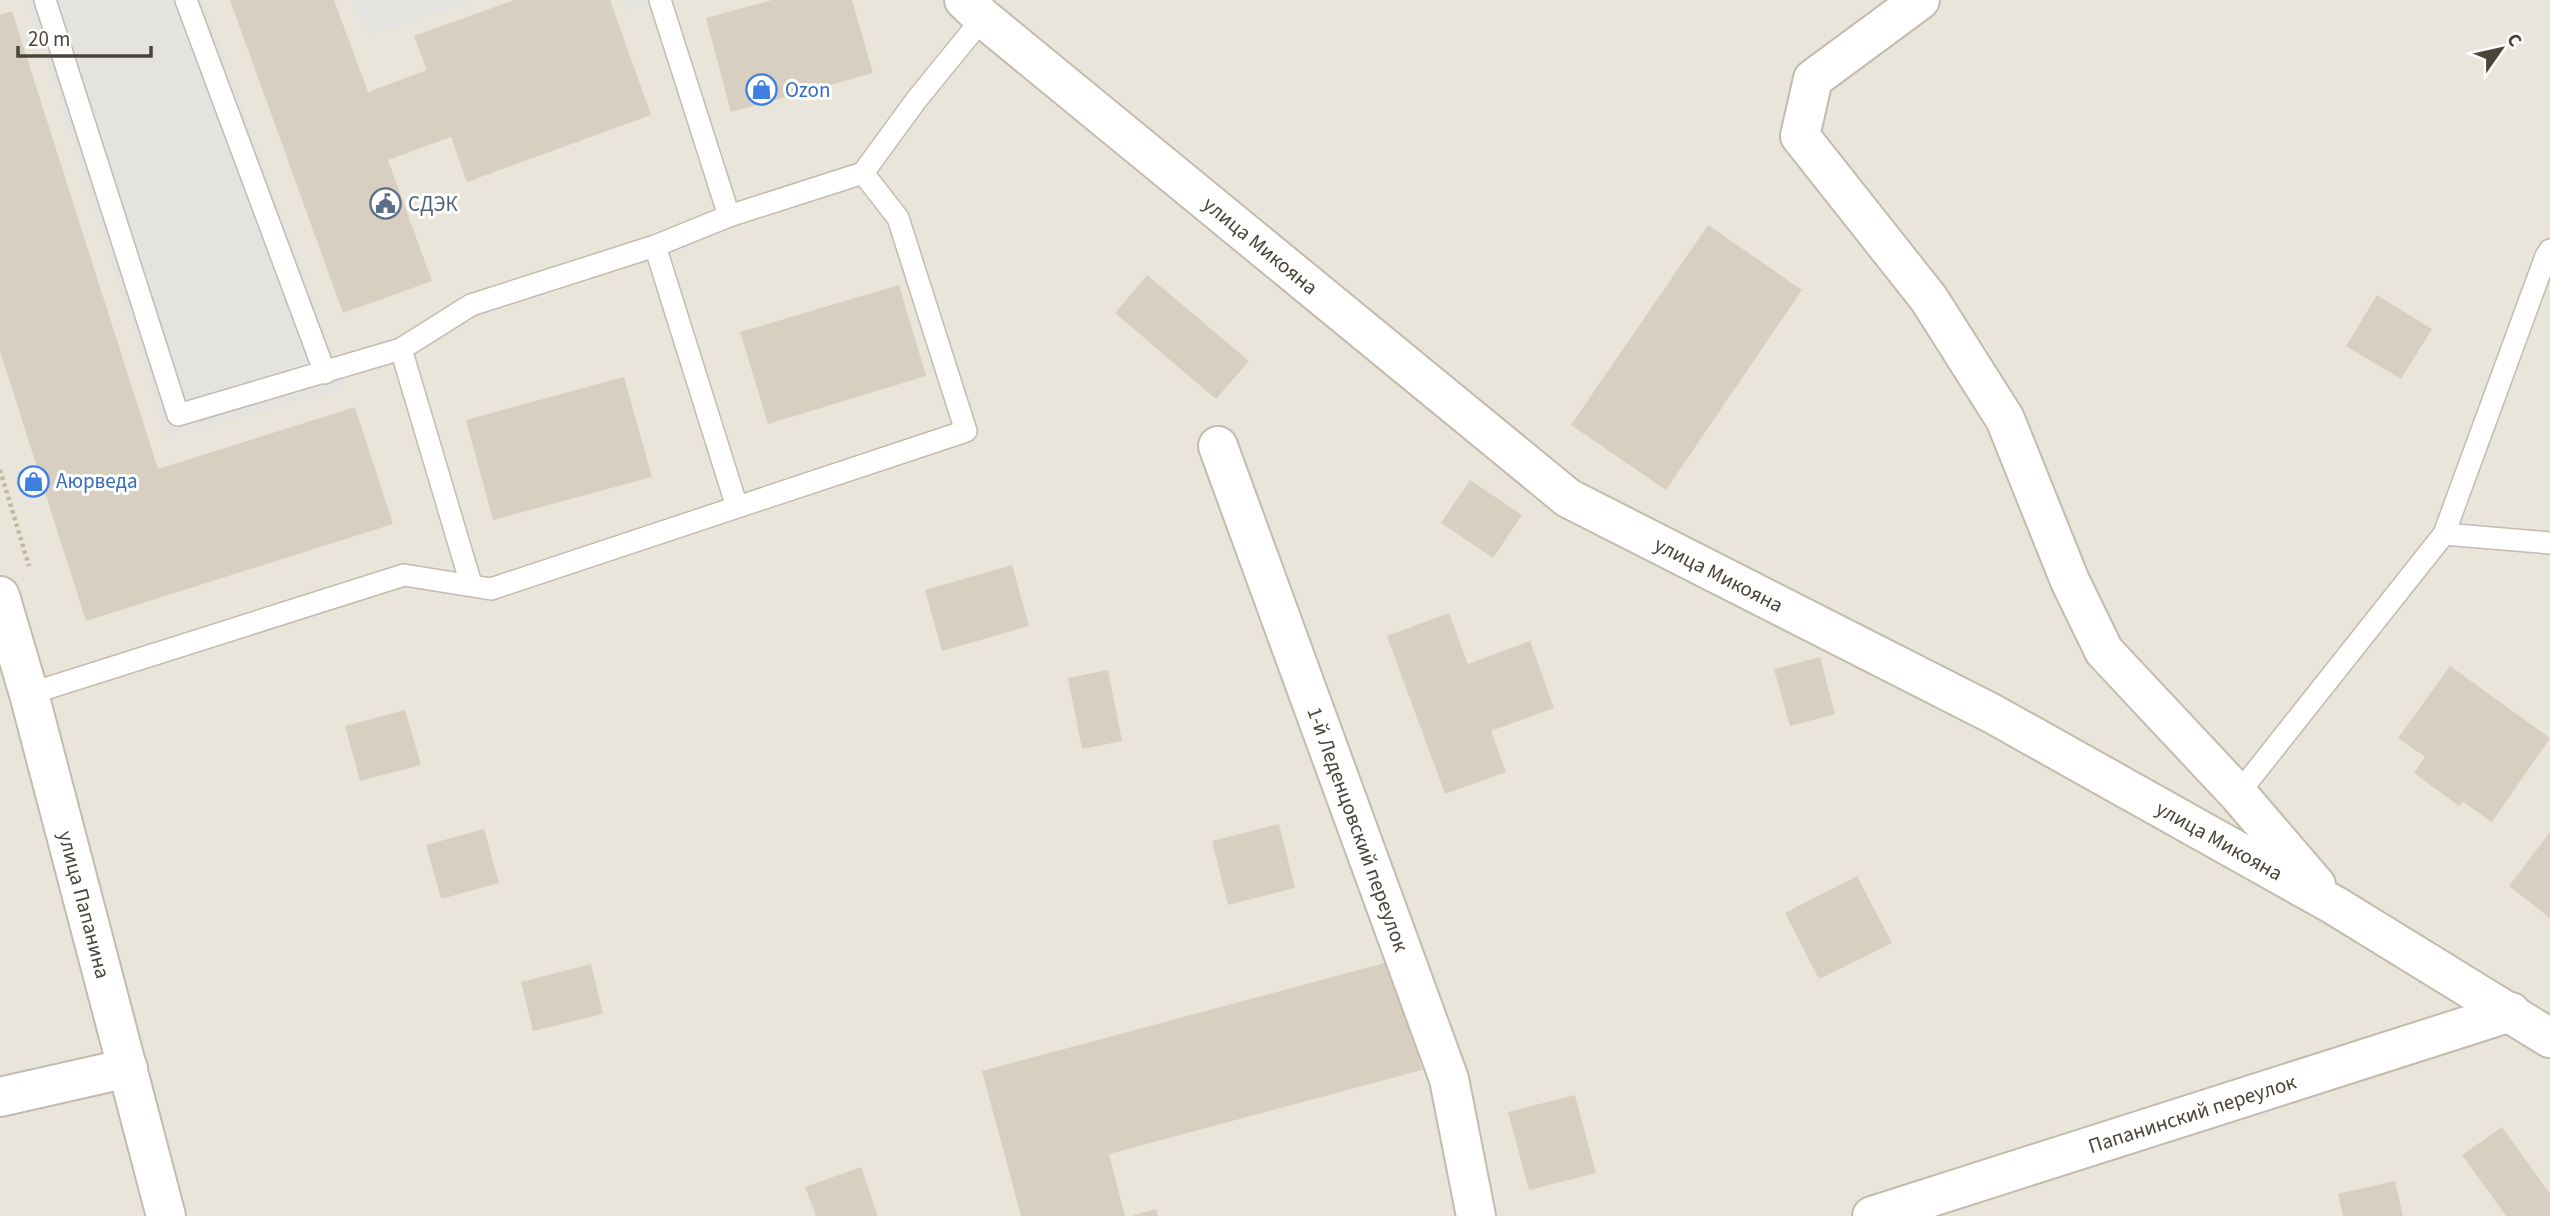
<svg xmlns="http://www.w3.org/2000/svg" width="2550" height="1216" viewBox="0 0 2550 1216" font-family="'Source Sans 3',sans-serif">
<rect width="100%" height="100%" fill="#f6f3ec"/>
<path fill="#eae5da" d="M0,0h2550v1216h-2550z"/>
<path fill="#e5e3e0" d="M27,0h176l143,387 -179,51z
M350,0h128l-110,36z
M621,0h50l-45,11z"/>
<path fill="#d8cfc1" d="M230,0h104l34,92 59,-22 -13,-34 100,-36h96l41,115 -184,67 -16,-45 -63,23 44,121 -89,32z
M772,0h80l21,73 -142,39 -25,-94z
M12,11l146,458 197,-62 38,117 -307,97 -86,-270v-336z
M1708,225l94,65 -136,200 -95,-65z
M1147,275l102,86 -33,38 -101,-86z
M899,285l27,91 -158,48 -28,-92z
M2377,295l55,34 -31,50 -55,-33z
M624,377l28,100 -159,43 -27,-100z
M1470,480l52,35 -29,43 -52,-35z
M1012,565l17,61 -87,25 -17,-61z
M1449,613l19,51 62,-23 24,67 -63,23 15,41 -61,22 -58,-158z
M1820,657l15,57 -45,12 -16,-57z
M2450,666l100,72 -58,84 -29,-20 -4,4 -45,-33 11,-16 -27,-19z
M1108,670l14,71 -40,8 -14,-71z
M405,710l16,55 -61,16 -15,-55z
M1279,824l16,64 -67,17 -16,-64z
M484,829l15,54 -58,16 -15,-54z
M2550,832v86l-41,-32z
M1857,876l35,67 -73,36 -34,-66z
M1392,961l30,109 -313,84 16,62h-104l-39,-145z
M591,964l12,50 -70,17 -12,-49z
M1575,1095l21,78 -67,17 -21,-78z
M2502,1127l48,67v22h-44l-44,-61z
M861,1167l17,49h-62l-11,-29z
M2395,1181l8,35h-60l-5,-22z
M1156,1209l2,7h-25v-1z"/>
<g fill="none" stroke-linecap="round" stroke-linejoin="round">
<defs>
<path id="service" d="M45,0l133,415 223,-66 70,-44 184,-59 74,-30 134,-43
M186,0l139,373
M660,0l69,216
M655,246l82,261
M401,349l70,235
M2444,534l106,9
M29,694l375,-119 87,14 475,-158 -68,-213 -35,-45 54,-74 66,-81
M2238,794l206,-260 102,-278 4,-6"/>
<g id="minor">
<path id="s1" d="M964,0l19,18 585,480 425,216 341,191 216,133"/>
<path d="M1920,0l-107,79 -13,57 129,163 76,120 65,162 34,70 134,143 78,91"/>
<path id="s2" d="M1218,446l231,633 27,137"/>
<path id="s3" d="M0,596l29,98 137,522"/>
<path d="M0,1097l128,-29"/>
<path id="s4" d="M1872,1216l639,-204"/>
</g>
</defs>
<use href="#service" stroke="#c2bbae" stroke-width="24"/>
<use href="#minor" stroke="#c2bbae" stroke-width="42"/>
<path stroke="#c4b79f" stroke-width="4.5" stroke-dasharray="3.5 3.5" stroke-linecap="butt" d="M0,470l29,96"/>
<use href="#service" stroke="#fff" stroke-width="21"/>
<use href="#minor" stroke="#fff" stroke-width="38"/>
</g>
<defs>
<symbol id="shop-ring" viewBox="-11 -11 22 22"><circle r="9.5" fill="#fff" stroke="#3f7fe0" stroke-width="1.5"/><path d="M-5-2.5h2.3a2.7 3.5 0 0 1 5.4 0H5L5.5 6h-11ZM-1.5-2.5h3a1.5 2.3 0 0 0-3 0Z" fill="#3f7fe0"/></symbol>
<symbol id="civic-ring" viewBox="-11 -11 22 22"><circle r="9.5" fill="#fff" stroke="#5c6f8a" stroke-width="1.5"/><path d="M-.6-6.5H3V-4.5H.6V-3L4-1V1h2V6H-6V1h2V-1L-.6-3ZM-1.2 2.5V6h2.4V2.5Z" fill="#5c6f8a"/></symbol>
</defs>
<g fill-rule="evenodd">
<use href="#shop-ring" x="744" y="72" width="35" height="35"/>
<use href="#civic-ring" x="368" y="186" width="35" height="35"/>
<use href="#shop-ring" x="16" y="464" width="35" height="35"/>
</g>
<g text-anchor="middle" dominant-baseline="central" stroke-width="6" stroke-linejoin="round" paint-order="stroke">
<g font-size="21" fill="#366cbe" stroke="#fff" text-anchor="start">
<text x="785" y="90">Ozon</text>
<text x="56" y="481">Аюрведа</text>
</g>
<g font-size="21" fill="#4e5e75" stroke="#fff" text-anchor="start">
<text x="408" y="204">СДЭК</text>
</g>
<g font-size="21" fill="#4b4439" stroke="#fff">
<text stroke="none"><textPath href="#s1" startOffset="385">улица Микояна</textPath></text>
<text stroke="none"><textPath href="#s1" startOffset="952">улица Микояна</textPath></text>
<text stroke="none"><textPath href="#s2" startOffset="408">1-й Леденцовский переулок</textPath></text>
<text stroke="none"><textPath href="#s1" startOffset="1519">улица Микояна</textPath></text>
<text stroke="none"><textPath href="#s3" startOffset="320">улица Папанина</textPath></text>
<text stroke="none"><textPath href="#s4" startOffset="336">Папанинский переулок</textPath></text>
</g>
</g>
<g transform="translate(2501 49) rotate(56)" stroke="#ffffff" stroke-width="5" paint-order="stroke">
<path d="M0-5L12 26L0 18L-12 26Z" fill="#4b4439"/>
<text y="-10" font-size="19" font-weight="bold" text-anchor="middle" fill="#4b4439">С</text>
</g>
<path d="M18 46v10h133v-10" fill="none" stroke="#4b4439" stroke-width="3.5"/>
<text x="28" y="46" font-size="21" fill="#4b4439" stroke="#ffffff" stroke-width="5" paint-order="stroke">20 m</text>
</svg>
